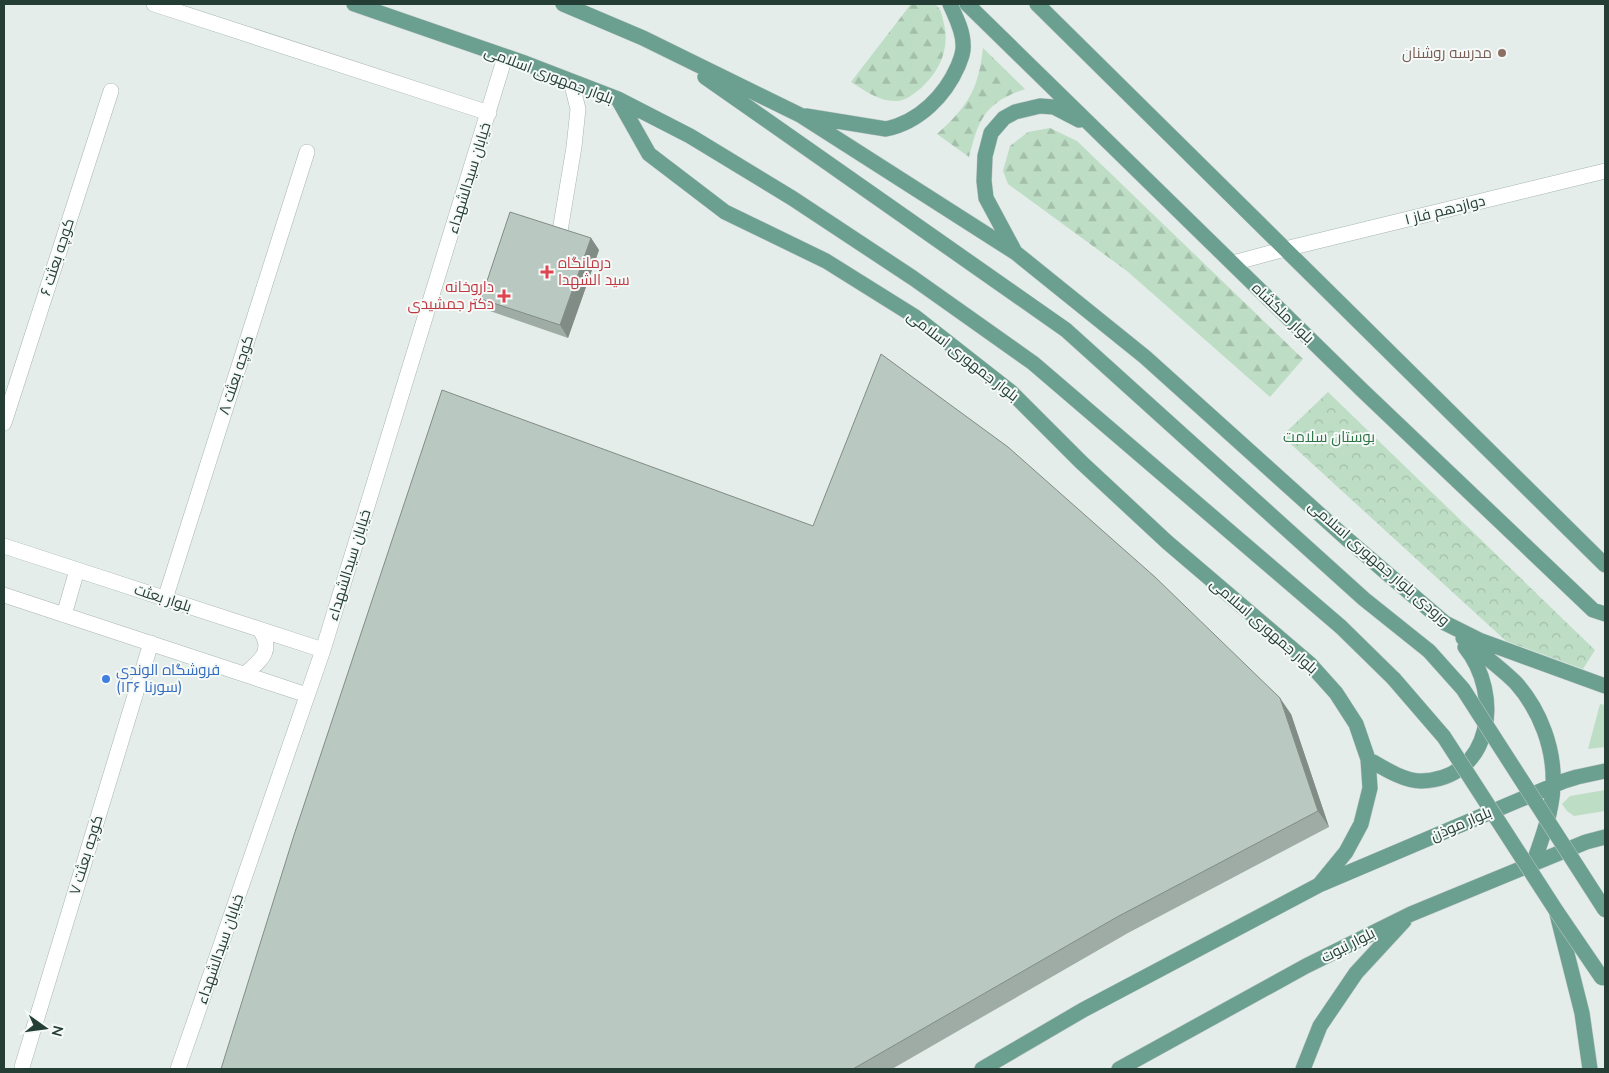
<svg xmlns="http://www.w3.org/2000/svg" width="1609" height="1073" viewBox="0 0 1609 1073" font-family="'Nunito Sans',Cairo,sans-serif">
<defs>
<pattern id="forest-firs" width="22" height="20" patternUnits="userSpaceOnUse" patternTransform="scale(1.25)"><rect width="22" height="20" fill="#beddc5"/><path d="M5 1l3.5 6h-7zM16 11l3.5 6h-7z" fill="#a3bfaa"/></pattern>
<pattern id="park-crowns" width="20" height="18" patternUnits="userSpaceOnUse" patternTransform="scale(1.25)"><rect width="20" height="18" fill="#beddc5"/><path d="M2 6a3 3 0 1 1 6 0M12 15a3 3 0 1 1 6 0" fill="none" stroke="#a3bfaa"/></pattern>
</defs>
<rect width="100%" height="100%" fill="#e4ede9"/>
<path fill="#beddc5" d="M1600,704l5,1v42l-17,2z
M1605,790v21l-31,5 -7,-5 -5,-7 8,-8z"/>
<path fill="url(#forest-firs)" d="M911,4h24c7,6 7,12 9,20 6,26 -5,48 -24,65 -7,5 -14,12 -24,12 -16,1 -32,-11 -45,-19z
M983,48l42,41c-40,14 -46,29 -56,68l-32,-23c32,-29 41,-44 46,-86z
M1050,128l27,13 226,218 -33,38 -143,-126 -119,-87 -5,-13 7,-25 18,-14z"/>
<path fill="url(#park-crowns)" d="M1328,392l267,258 -12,19 -77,-28 -224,-205z"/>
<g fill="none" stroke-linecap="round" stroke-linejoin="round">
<defs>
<path id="minor" d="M154,4l335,109
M559,237l15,-90 4,-38 -7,-28
M1233,263l52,-14 320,-78
M4,423l107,-332
M4,546l319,104
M4,595l303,100
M165,599l142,-447
M64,615l13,-45
M245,674c16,-14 29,-23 15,-44
M22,1067l129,-424
M178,1069l145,-419 182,-593"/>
<path id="major" d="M354,4l168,58 96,37 72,37 102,62 121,80 120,85 308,264 53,52
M563,4l80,34 157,77 216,138 129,104 202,182 98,84 34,17 126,46
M967,4l395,386 231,220 12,4
M1037,4l568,561
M705,77l361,253 298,269 65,52
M618,99l31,55 76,58 101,49 88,55 97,76 70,70 86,80 143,122 26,29 20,31 12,35 2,29 -9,36 -15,28 -27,33
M806,116l80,13c33,-7 59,-33 72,-63 3,-8 6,-14 5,-22 0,-14 -8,-28 -13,-40
M1015,252l-29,-54 -2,-17 1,-25 6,-23 13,-15 11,-6 25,-6 14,1 25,13
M1463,638c17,15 37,29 53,45 24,27 39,66 37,103 -1,26 -11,53 -20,78
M1368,759c14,8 35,22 53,22 72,-2 82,-87 44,-134
M1557,914l25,99 8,56
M982,1069l101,-59 236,-125 245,-104 13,-4 28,-6
M1119,1069l187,-103 105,-52 175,-72 19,-5
M1303,1069l17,-43 36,-53 48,-52"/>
</defs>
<use href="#minor" stroke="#a7b5b0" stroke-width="16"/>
<use href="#major" stroke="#c2c9c7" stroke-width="16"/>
<use href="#minor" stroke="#fff" stroke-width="15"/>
<use href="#major" stroke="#6ba090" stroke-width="15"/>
<defs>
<path id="major-bridge" d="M1429,651l34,38 142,221
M1394,679l50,58 113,175 45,66"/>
</defs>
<use href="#major-bridge" stroke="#c2c9c7" stroke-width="16" stroke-linecap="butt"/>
<use href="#major-bridge" stroke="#6ba090" stroke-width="15"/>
</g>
<path fill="#9faca6" d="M591,238l8,12 -31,88 -78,-27 -9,-12z
M1291,714l38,113 -201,106 -236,136h-671z"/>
<path fill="#828c87" d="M591,238l8,12 -31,88 -8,-13z
M1280,698l11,16 38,113 -11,-16z"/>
<path fill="#b9c8c1" stroke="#828c87" d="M510,212l81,26 -31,87 -79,-26z
M881,354l127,93 147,130 125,121 38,113 -201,106 -264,152h-632l73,-234 148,-445 371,136z"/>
<circle fill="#8d6e63" stroke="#f5f9f7" stroke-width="2" cx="1502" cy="53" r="5"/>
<g fill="#e0444e" stroke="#f5f9f7" stroke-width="2">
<path d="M544.5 264.5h5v5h5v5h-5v5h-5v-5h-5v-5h5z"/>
<path d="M501.5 288.5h5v5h5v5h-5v5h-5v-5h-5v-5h5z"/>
</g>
<circle fill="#3f7fe0" stroke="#f5f9f7" stroke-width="2" cx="106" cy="679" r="5"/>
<g text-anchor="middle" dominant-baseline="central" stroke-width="4" stroke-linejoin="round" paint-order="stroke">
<g font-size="15" fill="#785e54" stroke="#f5f9f7" text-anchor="end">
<text x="1492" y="53">مدرسه روشنان</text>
</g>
<g font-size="15" fill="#243e36" stroke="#f5f9f7">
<text transform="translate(549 75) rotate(21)">بلوار جمهوری اسلامی</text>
<text transform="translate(469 178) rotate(-73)">خیابان سیدالشهداء</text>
<text transform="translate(1445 210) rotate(-14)">دوازدهم فاز ۱</text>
<text transform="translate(57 257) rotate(-72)">کوچه بعثت ۶</text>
<text transform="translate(1283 313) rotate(44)">بلوار ملکشاه</text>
<text transform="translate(963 356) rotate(38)">بلوار جمهوری اسلامی</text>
<text transform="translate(236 375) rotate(-72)">کوچه بعثت ۸</text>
<text transform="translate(1379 563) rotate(41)">ورودی بلوار جمهوری اسلامی</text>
<text transform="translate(349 565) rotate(-73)">خیابان سیدالشهداء</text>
<text transform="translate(163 598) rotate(18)">بلوار بعثت</text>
<text transform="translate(1264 626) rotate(41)">بلوار جمهوری اسلامی</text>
<text transform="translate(1461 824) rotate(-23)">بلوار موذن</text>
<text transform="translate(86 855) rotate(-73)">کوچه بعثت ۷</text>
<text transform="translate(1348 945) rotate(-27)">بلوار نبوت</text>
<text transform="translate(220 949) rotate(-71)">خیابان سیدالشهداء</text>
</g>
<g font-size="15" fill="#be3a42" stroke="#f5f9f7" text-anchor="start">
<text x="558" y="263">درمانگاه<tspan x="558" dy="17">سید الشهدا</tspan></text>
<text x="494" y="287" text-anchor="end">داروخانه<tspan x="494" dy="17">دکتر جمشیدی</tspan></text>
</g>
<g font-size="15" fill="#307347" stroke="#f5f9f7">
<text x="1329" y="437">بوستان سلامت</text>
</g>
<g font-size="15" fill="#366cbe" stroke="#f5f9f7" text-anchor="start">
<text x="116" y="670">فروشگاه الوندی<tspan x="116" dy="17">(سورنا ۱۲۶)</tspan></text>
</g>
</g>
<rect width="1609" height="1073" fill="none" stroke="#243e36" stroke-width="10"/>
<g transform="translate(45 1028) rotate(104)" stroke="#f5f9f7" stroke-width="4" paint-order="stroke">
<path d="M0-4L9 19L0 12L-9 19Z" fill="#243e36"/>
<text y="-8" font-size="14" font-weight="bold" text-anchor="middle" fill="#243e36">N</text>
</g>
</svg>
